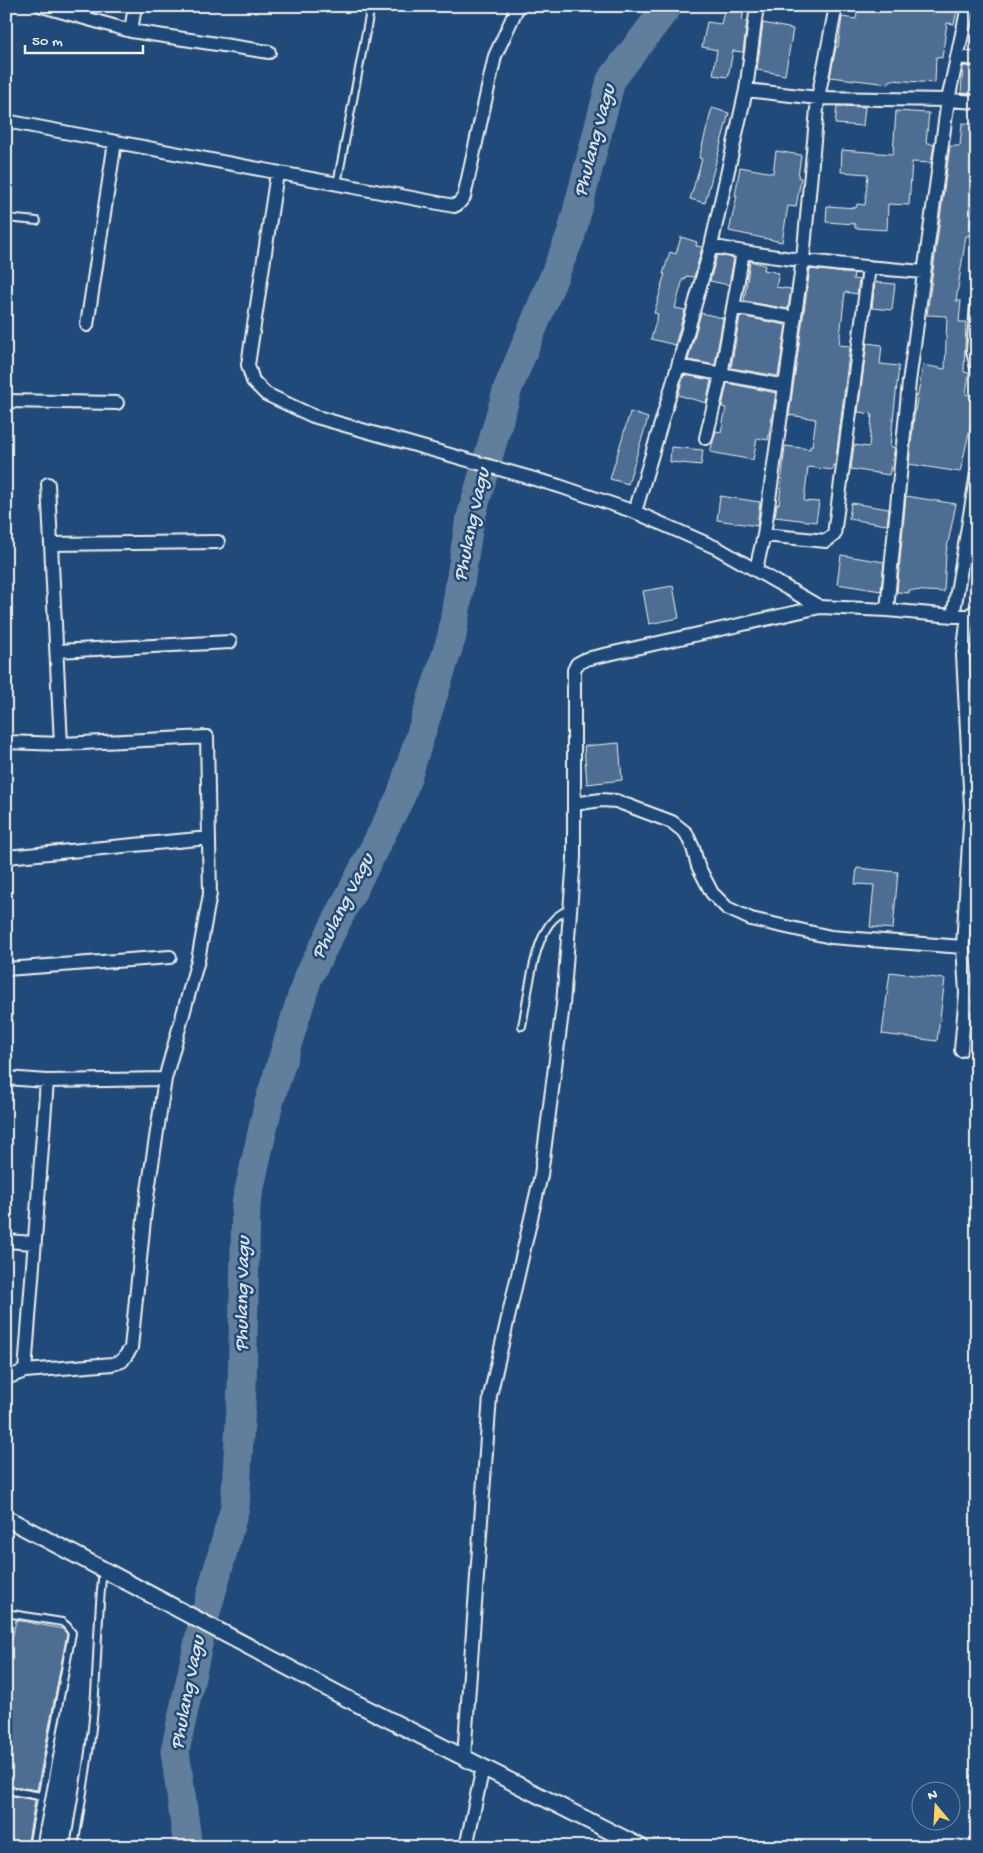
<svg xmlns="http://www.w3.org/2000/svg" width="983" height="1853" viewBox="0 0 983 1853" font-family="'Gochi Hand',sans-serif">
<rect width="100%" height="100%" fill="#1f4a7a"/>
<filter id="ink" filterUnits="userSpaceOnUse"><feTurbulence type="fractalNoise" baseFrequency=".02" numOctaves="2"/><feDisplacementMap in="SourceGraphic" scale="10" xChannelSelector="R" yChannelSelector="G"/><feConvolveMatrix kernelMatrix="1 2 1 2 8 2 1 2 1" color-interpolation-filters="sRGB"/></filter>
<g filter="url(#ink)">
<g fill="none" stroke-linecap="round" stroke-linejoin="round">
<path stroke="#627e9d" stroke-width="29" d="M188,1847l-13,-96 26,-120 34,-124 7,-119 4,-184 22,-98 40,-129 93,-181 51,-160 17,-112 39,-136 63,-153 40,-155 57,-74"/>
</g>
<path fill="#4d6e92" stroke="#f4f1e8" d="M725,6h20l-3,14 5,1 -4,31 -10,-1 -5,26 -15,-2 4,-25 -15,-3 5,-25 14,2z
M858,6h100l-4,18 -7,-1 -5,35 -6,-1 -1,26 -45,-3 -1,4 -59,-7 6,-30h2l4,-30 14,2z
M763,23l30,6 -8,46 -28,-5z
M963,66l14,1v27l-16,-1z
M837,106l28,1 -2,19 -28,-2z
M712,108l17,5 -24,90 -15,-4 12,-40 -3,-1z
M896,111l33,2 -3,29 8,3 -3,18 -19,-1 -3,43 -21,-1 -1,26 -32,-2v-4l-29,-2 1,-16 29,2 1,-4 8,1 3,-31 -27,-2 1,-22 51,4z
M962,123l15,1v79h-4l-4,33h-3l-10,65h5l-2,21h7l-2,50 5,1 -3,21 11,2v16l-3,-1 -14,61 -51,-8 5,-47 9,-52 22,4 2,-53 -20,-1 23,-169h10z
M776,151l25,4 -3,22 3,1 -5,29 -8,-1 -6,36 -53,-11 8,-35h-2l5,-29 33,6z
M681,237l16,5 -1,4 6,1 -8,30 -8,-1 -1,4 -2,-1 -8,29 10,2 -10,35 -24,-6 7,-25 -4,-1 8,-27h-1l4,-12h-2l7,-22 6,2z
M717,255l17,3 -5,27 -19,-4z
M750,261l15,4 -1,5 15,3 -3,14 15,2 -3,20 -44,-8z
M810,269l44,5 -1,5 6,1 -2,14 -12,-2 -6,53 11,1 -15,120 -2,-1v5l-25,-3 -4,34 15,1 -3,20 -41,-5 2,-13h2l6,-58 25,3v-3h2l4,-27 -27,-4z
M875,282l20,2 -3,26 -20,-2z
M701,313l22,5 -8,47 -27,-5z
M740,316l46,9 -8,51 -47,-8z
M867,343l15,2 -2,19 19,2 -9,81h5l-6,28 -38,-6 3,-24 15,2 3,-33 -14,-2z
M684,375l27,5 -5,23 -28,-8z
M727,383l49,10 -8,47 -11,-2 -4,22 -43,-8 6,-21 5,1 5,-24 -4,-1z
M630,412l18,6 -20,66 -18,-5z
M671,447l32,3 -2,15 -31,-3z
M720,496l40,6 -3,24 -40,-6z
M906,496l50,8 -10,49 -2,39 -35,-2v3l-12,-1z
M851,503l38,6 -2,16 -38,-6z
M841,555l43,7 -3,29 -44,-7z
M673,586l6,32 -30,6 -6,-33z
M619,743l3,37 -35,4 -3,-38z
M857,868l41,4 -5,57 -23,-2 4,-42 -19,-1z
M890,972l55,7 -8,62 -55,-7z
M16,1620l47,9 4,5 -30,156 -31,-5v-118z
M6,1795l29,5 -8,47h-21z"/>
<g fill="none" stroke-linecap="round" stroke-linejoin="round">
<defs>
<path id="service" d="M337,184l34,-178
M6,218l31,3
M522,1026c6,-28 11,-86 31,-106 4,-5 11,-8 16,-12
M6,1613l56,9 5,4 5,7 -40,214
M6,1790l35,6
M74,1847c7,-43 15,-86 19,-129 5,-49 4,-99 10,-148"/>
<path id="minor" d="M42,6l89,25 138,21
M131,31l4,-25
M957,57l20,2
M746,90l72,8 130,2 20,-94
M6,121l448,85 4,-2 6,-7 31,-141 23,-50
M277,173l-29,192 5,16 13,13 47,22 246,70 76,26 82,36 103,59 67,3 66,6h15l9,-6
M711,246c70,14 141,20 212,26
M977,305l-4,46 4,17
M733,307l61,11
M87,325l28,-183
M678,366l107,20
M6,401l111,2
M706,438l15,-63 22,-123
M48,484l13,260
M635,512l43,-146 33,-120 35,-156 11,-84
M764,535l62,6 8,-6 35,-268
M51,544l167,-2
M756,569l8,-34 39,-276 15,-161 18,-92
M887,610l22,-228 39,-282 29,2
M953,616l24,-143
M968,616l-5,39 8,152h6
M57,651l173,-9
M6,742l55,2 146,-7 3,157 -12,66 -33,119 -20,131 -14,138 -9,13 -9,3 -88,7 -19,7
M574,804l27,-4 15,1 56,21 14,11 7,15 5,18 14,27 15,15 24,11 80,18 132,10
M6,857l203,-19
M6,969l164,-12
M961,1050l5,-57 -3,-46 8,-140
M6,1078l41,3 118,-2
M6,1241l28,2
M25,1371l22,-290
M464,1757l26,-361 51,-221 22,-170 11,-147v-188l3,-6 9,-5 234,-52
M466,1847l17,-80"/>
<path id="tertiary" d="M6,1518l336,178 299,151"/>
</defs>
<use href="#service" stroke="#f4f1e8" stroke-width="10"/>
<use href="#minor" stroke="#f4f1e8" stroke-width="16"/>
<use href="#tertiary" stroke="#f4f1e8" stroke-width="19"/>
<use href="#service" stroke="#1f4a7a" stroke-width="6"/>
<use href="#minor" stroke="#1f4a7a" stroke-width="12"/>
<use href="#tertiary" stroke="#1f4a7a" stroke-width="15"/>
</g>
</g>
<g text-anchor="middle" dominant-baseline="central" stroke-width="5" stroke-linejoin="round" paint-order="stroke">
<g font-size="20" font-style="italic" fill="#dee0dd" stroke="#1f4a7a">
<text transform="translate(596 141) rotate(-75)">Phulang Vagu</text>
<text transform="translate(473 525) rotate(-78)">Phulang Vagu</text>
<text transform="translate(344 907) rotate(-63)">Phulang Vagu</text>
<text transform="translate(244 1294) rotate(-89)">Phulang Vagu</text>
<text transform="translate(189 1693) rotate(-79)">Phulang Vagu</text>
</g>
</g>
<rect width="983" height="1853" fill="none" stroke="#1f4a7a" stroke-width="25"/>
<rect x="12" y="12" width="958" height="1828" fill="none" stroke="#f4f1e8" stroke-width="2" filter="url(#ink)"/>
<g transform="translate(936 1806) rotate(342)"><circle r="24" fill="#1f4a7a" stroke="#748da6"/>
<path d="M0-4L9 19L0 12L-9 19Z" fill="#ffd166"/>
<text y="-8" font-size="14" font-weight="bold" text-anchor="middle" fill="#f4f1e8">N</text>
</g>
<path d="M25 45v8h118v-8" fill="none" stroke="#f4f1e8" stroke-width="2.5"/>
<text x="32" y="45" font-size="15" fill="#f4f1e8" stroke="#1f4a7a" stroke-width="4" paint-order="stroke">50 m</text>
</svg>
